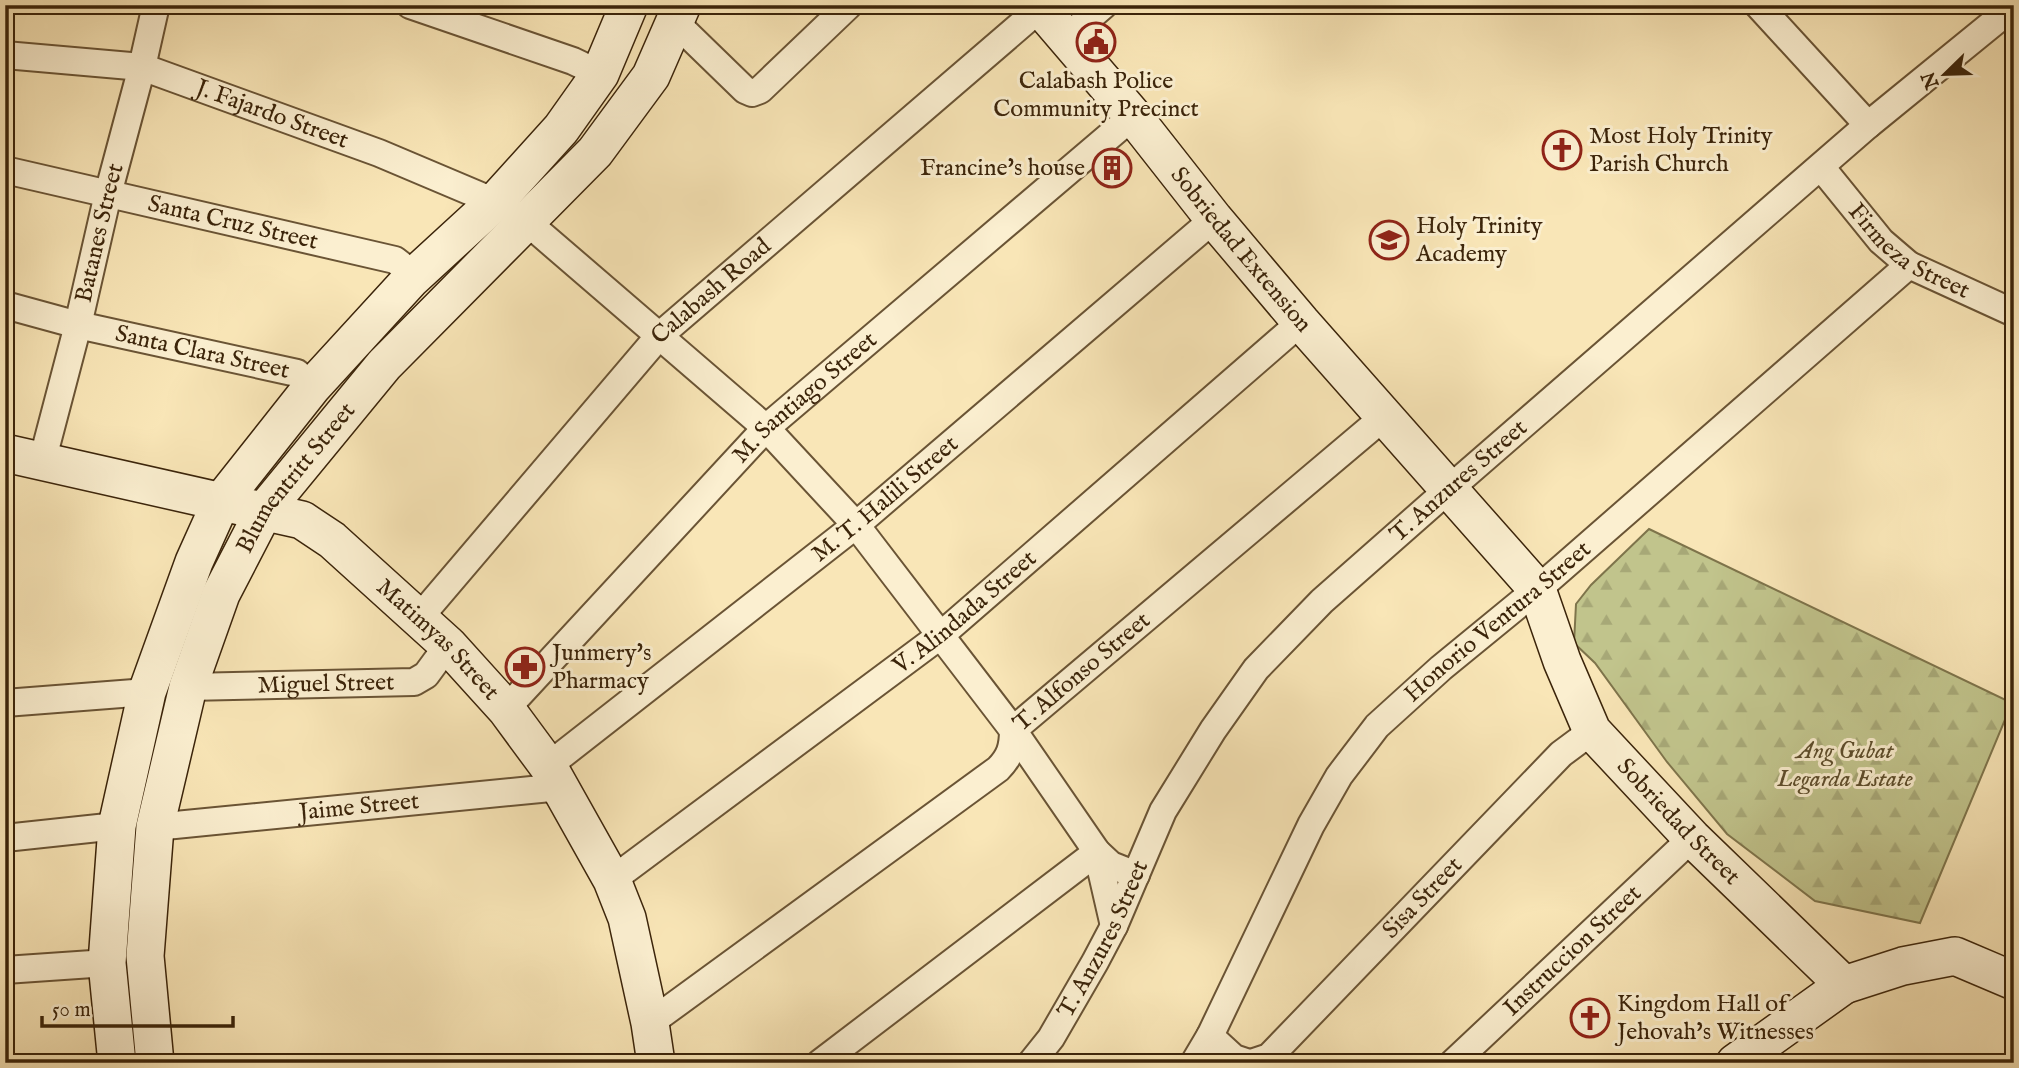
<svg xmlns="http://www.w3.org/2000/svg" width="2019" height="1068" viewBox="0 0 2019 1068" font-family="'IM FELL English',serif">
<defs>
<pattern id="forest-firs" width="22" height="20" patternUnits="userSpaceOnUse" patternTransform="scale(1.75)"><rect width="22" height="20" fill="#c1c48c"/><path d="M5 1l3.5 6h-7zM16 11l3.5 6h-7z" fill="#a7a877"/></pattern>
</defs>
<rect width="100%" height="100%" fill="#f9e6b7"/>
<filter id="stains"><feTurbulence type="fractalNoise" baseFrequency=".00286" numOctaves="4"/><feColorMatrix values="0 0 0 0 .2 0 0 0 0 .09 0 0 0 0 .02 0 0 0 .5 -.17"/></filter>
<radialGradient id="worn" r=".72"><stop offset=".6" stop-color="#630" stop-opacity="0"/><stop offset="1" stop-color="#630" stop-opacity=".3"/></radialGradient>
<path fill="url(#forest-firs)" stroke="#7e744b" stroke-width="2" d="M1649,529l363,174 -92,220 -105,-22 -88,-67 -60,-72 -72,-99 -21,-20 2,-39 15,-19z"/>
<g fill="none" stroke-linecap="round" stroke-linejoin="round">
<defs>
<g id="street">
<path d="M410,5l163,56 27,13"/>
<path d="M1758,5l110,120"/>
<path d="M676,23l69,67 7,3 8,-3 89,-85"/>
<path d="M1067,37l37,-32"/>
<path id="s1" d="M5,55l137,12 237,86 116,49 32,20 239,206 90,97 157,205 84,122 14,13 25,10"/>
<path id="s2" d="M1821,167l60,74 28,24 105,48"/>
<path id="s3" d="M5,170l390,90 9,7 7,12"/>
<path id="s4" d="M5,305l73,20 219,48 15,14"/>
<path id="s5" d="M42,462l36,-137 30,-131 34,-127 14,-62"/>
<path id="s6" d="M419,618l240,-282 385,-331"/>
<path id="s7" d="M188,687l226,-5 12,-7 22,-30"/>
<path d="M5,703l142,-11"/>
<path id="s8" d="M506,709l260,-281 367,-312"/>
<path id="s9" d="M548,766l308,-241 358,-306"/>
<path id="s10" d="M155,827l406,-40"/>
<path d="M5,838l112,-12"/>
<path id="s11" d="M612,880l329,-245 360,-313"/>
<path d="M5,970l102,-7"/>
<path id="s12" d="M650,1023l348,-254c12,-12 15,-22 15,-39l372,-314"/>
<path d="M1210,1036l24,22 15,5"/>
<path d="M820,1063l277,-211 17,74"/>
<path id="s13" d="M1031,1063l20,-25 44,-76 19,-36 49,-115 50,-81 43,-61 66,-68 126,-111 420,-365 146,-119"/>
<path id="s14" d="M1194,1063l16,-27 101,-211 28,-49 38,-50 64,-58 105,-86 363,-317"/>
<path id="s15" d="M1251,1063l18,-6 292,-303 31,-23"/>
<path id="s16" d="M1453,1063l239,-225"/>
</g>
<g id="secondary">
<path id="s17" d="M1038,5l95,111 81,103 87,103 236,267 25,72 30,70 100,107 152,147 59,-19 52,-10 59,25"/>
<path id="s18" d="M5,453l297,67 30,20 116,105 58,64 42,57 64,114 15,38 23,105 6,40"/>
<path d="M117,1063l-10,-100 10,-137 30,-134 47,-130 27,-60 91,-115 99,-108 84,-77 66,-73 39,-55 29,-69"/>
<path id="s19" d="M155,1063l-10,-107 10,-129 33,-140 33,-93 43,-83 120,-146 211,-213 56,-76 31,-71"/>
<path d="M1735,1063l109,-78"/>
</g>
</defs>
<use href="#street" stroke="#6a5435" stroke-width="30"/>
<use href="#secondary" stroke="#3b240a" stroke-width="40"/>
<use href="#street" stroke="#fbefd0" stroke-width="26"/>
<use href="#secondary" stroke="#fbefd0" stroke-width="37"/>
</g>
<defs>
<symbol id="civic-ring" viewBox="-11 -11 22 22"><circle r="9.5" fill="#fbefd0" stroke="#8f2418" stroke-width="1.5"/><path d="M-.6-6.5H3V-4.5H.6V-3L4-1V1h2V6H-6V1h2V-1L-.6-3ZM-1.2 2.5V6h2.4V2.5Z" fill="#8f2418"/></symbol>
<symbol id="church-ring" viewBox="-11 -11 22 22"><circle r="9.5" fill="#fbefd0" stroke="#8f2418" stroke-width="1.5"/><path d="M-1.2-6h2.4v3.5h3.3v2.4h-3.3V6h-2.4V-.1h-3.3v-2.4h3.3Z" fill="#8f2418"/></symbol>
<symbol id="building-ring" viewBox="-11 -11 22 22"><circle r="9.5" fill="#fbefd0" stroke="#8f2418" stroke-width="1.5"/><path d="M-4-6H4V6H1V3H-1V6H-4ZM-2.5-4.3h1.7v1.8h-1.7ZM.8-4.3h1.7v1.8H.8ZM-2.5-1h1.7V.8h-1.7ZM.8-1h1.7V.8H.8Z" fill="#8f2418"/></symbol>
<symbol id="school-ring" viewBox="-11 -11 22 22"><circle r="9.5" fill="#fbefd0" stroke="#8f2418" stroke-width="1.5"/><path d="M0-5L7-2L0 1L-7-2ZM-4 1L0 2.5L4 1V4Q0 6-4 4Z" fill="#8f2418"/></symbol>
<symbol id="pharmacy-ring" viewBox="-11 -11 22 22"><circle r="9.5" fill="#fbefd0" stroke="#8f2418" stroke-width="1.5"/><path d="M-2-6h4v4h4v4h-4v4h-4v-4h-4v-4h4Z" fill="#8f2418"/></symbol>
</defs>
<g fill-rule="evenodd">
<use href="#civic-ring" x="1074" y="20" width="44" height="44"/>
<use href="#church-ring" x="1540" y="128" width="44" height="44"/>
<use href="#building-ring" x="1090" y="146" width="44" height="44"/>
<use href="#school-ring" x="1367" y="218" width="44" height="44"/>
<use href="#pharmacy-ring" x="503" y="645" width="44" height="44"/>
<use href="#church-ring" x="1568" y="996" width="44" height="44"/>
</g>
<g text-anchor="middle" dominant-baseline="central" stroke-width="6" stroke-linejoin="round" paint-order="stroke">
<g font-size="24" fill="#3b240a" stroke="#fbefd0" text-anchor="start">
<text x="1096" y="81" text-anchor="middle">Calabash Police<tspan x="1096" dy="28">Community Precinct</tspan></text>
<text x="1589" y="136">Most Holy Trinity<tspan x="1589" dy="28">Parish Church</tspan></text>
<text x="1085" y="168" text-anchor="end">Francine's house</text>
<text x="1416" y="226">Holy Trinity<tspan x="1416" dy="28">Academy</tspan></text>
<text x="552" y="653">Junmery's<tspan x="552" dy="28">Pharmacy</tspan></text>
<text x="1617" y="1004">Kingdom Hall of<tspan x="1617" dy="28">Jehovah's Witnesses</tspan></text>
</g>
<g font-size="24" fill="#3b240a" stroke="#fbefd0">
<text stroke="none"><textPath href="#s1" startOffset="276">J. Fajardo Street</textPath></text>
<text stroke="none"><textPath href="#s3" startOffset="234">Santa Cruz Street</textPath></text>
<text stroke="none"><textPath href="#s5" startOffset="236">Batanes Street</textPath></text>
<text stroke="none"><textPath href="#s2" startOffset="124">Firmeza Street</textPath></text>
<text stroke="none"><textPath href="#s17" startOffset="318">Sobriedad Extension</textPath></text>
<text stroke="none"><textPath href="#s6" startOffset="439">Calabash Road</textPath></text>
<text stroke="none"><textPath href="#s4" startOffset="203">Santa Clara Street</textPath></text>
<text stroke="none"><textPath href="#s8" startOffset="432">M. Santiago Street</textPath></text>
<text stroke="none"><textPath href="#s19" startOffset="618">Blumentritt Street</textPath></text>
<text stroke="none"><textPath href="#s13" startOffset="732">T. Anzures Street</textPath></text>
<text stroke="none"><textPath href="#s9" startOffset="430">M. T. Halili Street</textPath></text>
<text stroke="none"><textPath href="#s11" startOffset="443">V. Alindada Street</textPath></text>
<text stroke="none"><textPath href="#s14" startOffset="544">Honorio Ventura Street</textPath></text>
<text stroke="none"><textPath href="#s18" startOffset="486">Matimyas Street</textPath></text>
<text stroke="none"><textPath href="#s12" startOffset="564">T. Alfonso Street</textPath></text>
<text stroke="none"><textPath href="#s7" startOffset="138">Miguel Street</textPath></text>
<text stroke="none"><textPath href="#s10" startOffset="205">Jaime Street</textPath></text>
<text stroke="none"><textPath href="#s17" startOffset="1046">Sobriedad Street</textPath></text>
<text stroke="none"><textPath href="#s15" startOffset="240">Sisa Street</textPath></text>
<text stroke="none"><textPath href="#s13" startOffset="144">T. Anzures Street</textPath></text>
<text stroke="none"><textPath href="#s16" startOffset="164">Instruccion Street</textPath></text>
</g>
<g font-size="24" font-style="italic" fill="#5c4c2a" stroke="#fbefd0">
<text x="1845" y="751">Ang Gubat<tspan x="1845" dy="28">Legarda Estate</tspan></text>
</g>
</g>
<rect width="2019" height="1068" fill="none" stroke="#f9e6b7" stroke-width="28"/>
<rect x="7" y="7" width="2005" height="1054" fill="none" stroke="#3b240a" stroke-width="3.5"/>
<rect x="14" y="14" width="1991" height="1040" fill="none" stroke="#3b240a" stroke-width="2"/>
<g transform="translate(1945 74) rotate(247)" stroke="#fbefd0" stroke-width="5" paint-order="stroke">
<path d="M0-5L12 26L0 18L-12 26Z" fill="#3b240a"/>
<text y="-10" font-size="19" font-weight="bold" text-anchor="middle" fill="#3b240a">N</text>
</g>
<path d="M42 1016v10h191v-10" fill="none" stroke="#3b240a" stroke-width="3.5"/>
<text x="52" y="1016" font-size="21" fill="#3b240a" stroke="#fbefd0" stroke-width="5" paint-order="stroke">50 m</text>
<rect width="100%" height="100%" filter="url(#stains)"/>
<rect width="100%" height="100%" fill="url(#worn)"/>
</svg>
